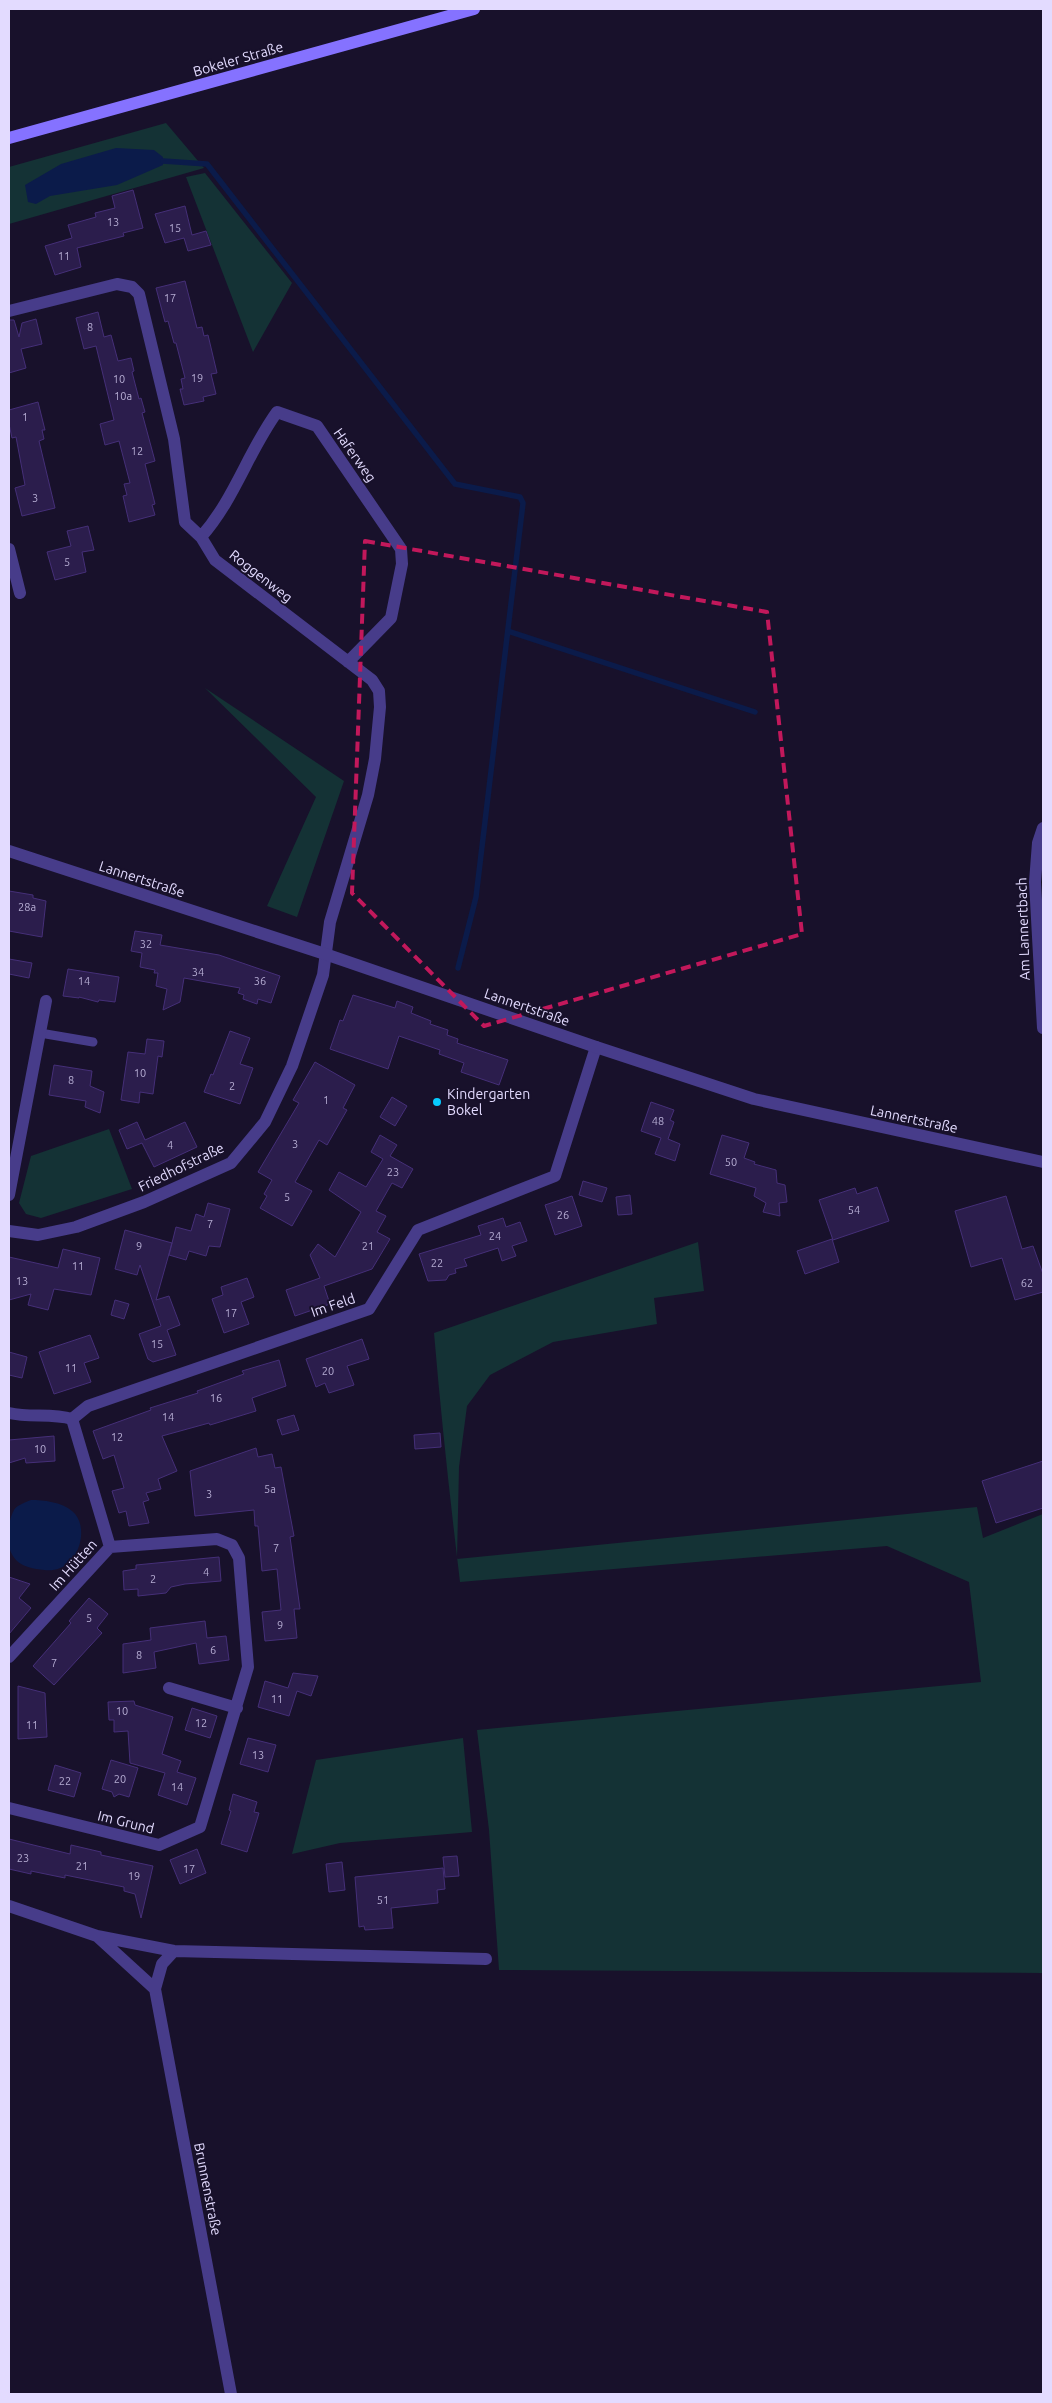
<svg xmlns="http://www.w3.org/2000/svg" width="1052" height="2403" viewBox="0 0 1052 2403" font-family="Ubuntu,sans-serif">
<rect width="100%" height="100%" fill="#18112b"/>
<path fill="#143235" d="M166,123l38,45 -195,56v-57z
M205,173l87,110 -39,69 -67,-175z
M205,688l139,93 -47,136 -30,-11 49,-109z
M109,1129l23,60 -91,29 -15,-4 -7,-11 12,-47z
M698,1242l6,49 -50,7 3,26 -104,18 -63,33 -23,31 -8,61 -2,92 520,-52 6,31 60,-24v459l-544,-3 -10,-140 -12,-100 504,-48 -12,-100 -82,-36 -427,36c-10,-83 -19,-166 -26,-249z
M463,1738l9,94 -132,11 -48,11 24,-94z"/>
<path fill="#0b1b4a" d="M116,148l38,2 9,7v8l-46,20 -67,11 -14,8 -8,-2 -3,-17 36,-21z
M31,1500c12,0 31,2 41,11 15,12 10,40 -3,51 -7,7 -15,9 -25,8 -10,-1 -21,-3 -28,-10 -12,-13 -9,-37 -2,-50 3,-5 12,-8 17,-10z"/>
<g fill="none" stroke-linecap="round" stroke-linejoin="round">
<path stroke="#0b1b4a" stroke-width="5.5" d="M163,161l44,3 248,320 65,13 3,6 -47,394 -18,71
M508,631l247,81"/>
</g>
<path fill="#2b1d4c" stroke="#452f78" d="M133,190l10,38 -20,5 1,3 -47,12 4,19 -26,8 -10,-29 27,-8 -4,-13 28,-8 -1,-4 20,-5 -3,-12z
M185,206l7,29 14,-4 5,14 -23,6 -4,-13 -19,5 -10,-29z
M185,281l12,47 5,-1 2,9 4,-1 9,38 -6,1 5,20 -13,3 1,4 -20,4 -4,-16h3l-2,-10 4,-1 -9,-35h-2l-6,-22 -3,1 -9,-34z
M98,312l6,25 7,-2 7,26 13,-3 3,13 -2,1 7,27 2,-1 4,14 -3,1 13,48 -10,3 10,40 -3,1 3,10 -26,7 -6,-26 4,-1 -3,-11 6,-1 -11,-42 -14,4 -5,-21 14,-4 -18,-74 -12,3 -8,-31z
M36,319l6,25 -21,5 5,19 -17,5v-53h5l5,17 3,-14z
M38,402l7,28h-3l2,9 -5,2 16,67 -33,8 -7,-28 10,-3 -9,-48 -4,1 -3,-14v-14z
M88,526l6,24 -12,2 4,20 -31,8 -8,-28 24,-6 -4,-15z
M9,891l24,4v3l13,3 -4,36 -33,-6z
M135,931l27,4 -2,10 59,10 61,21 -9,27 -13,-4 -1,5 -14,-5 1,-4 -6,-2 2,-5 -56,-10 -4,24 -17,8 4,-21 -11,-3 2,-13h-4l1,-3 -15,-3 2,-14 -11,-2z
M9,959l23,4 -3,15 -20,-4z
M68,969l51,8 -4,25 -16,-2 -1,2 -19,-5v1l-16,-2z
M353,995l42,13 2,-7 16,6 -2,6 20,8 -1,3 18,6 -1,5 11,4 -1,4 51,17 -9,25 -38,-13 3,-9 -25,-9 1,-4 -41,-14 -11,33 -58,-20 10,-29 3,1z
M230,1031l20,7 -10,26 13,4 -13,36 -36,-12 7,-18 2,1z
M147,1039l17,2 -2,16 -4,-1 -5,38 -13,-2 -1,11 -18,-3 7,-48 17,2z
M315,1062l40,23 -12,23 4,2 -20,35 -8,-5 -24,42 17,9 -20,35 -32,-18 7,-12 -3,-2 8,-14 -14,-8 41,-69 -6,-3z
M54,1065l38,6 -2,15 14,6 -4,21 -15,-6 1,-6 -37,-6z
M392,1097l15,9 -12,20 -15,-9z
M651,1102l23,8 -4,10 4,2 -6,17 12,5 -5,17 -20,-7 6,-16 -20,-7z
M137,1122l8,18 40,-18 12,25 -43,20 -12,-24 -15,6 -8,-19z
M380,1135l17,10 -7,11 23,13 -11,19 -10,-5 -16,28 10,5 -9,16 13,7 -18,30 -48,17 6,18 -35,12 -9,-26 34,-12 -10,-23 8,-11 17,13 26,-45 -32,-22 10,-18 27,15 17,-28 -12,-7z
M722,1135l27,8 -5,15 11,4 -1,2 22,6 1,13 8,2 2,17 -8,1 1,13 -17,-4 3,-9 -12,-7 2,-8 -46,-14z
M583,1181l24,7 -5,14 -23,-7z
M877,1187l12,34 -56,19 -14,-40 36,-12 2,6z
M630,1195l2,19 -14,1 -2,-18z
M572,1196l10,30 -27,9 -10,-30z
M1006,1196l16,53 11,-3 10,28v18l-28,8 -13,-42 -31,9 -16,-56z
M208,1203l22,6 -10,38 -11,-1 -3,10 -17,-5 -3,9 -17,-5 7,-28 15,4 5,-17 8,3z
M503,1218l3,9 14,-5 7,19 -15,5 4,10 -14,5 -4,-13 -34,11 3,7 -12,3 1,4 -7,2 -3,5 -18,1 -9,-27 62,-19 -3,-9z
M125,1230l47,13 -16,57 13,-4 11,29 -13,5 9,25 -23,7 -5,-3 -9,-25 22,-8 -21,-61 -3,10 -22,-6z
M832,1239l7,23 -34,12 -8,-23z
M63,1249l37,9 -9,37 -37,-6 -6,21 -20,-5 3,-11 -22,6v-43l49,11z
M247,1278l7,19 -13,5 8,22 -25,9 -12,-34 11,-4 -2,-8z
M115,1300l14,4 -5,15 -13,-4z
M90,1335l9,23 -15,5 7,19 -37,12 -15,-42z
M362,1339l7,20 -22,7 7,19 -25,8 -4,-10 -9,4 -10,-28z
M9,1352l18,5 -5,21 -13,-3z
M279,1360l7,26 -34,12 4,13 -46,14 -1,-2 -47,13 15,35 -19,8 3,10 -15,4 3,7 -6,2 6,21 -20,3 -3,-15 -7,2 -7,-22 12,-3 -10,-33 -11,4 -10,-28 58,-21 -1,-2 48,-15 -1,-2 47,-17 -2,-3z
M294,1415l5,15 -17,5 -5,-15z
M440,1433l1,14 -26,2 -1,-14z
M54,1436l1,25 -29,2 -1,-5 -16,5v-23z
M256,1448l2,9 14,-3 3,14 6,-1 13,69 -4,1 10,72h-6l3,29 -32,3 -3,-29 19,-2 -4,-41 -15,2 -4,-45h-3l-1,-16 -59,6 -5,-45z
M1043,1461v47l-47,15 -14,-42z
M219,1557l2,24 -36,3 -14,3 -5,6 -28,3v-7l-14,1 -1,-19 13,-2v-4z
M9,1577l21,7 -11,14 12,10 -22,26z
M89,1598l19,16 -11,14 5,5 -48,52 -21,-19 38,-43 -2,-2z
M205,1621l2,17 19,-2 3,24 -30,4 -3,-21 -42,9 2,16 -33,5v-29l28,-4 -1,-12z
M293,1673l25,3 -7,20 -14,-5 -8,25 -31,-9 7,-26 23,7z
M18,1686l27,7 2,44 -29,2z
M134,1701l1,4 38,12 -11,37 19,7 -4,11 19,6 -9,27 -29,-10 7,-22 -35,-10 -2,-32 -14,1v-12h-5l-1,-18z
M192,1708l25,8 -7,22 -25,-8z
M248,1738l28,7 -8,27 -28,-8z
M111,1760l27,8 -9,29 -10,-3 -5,3 -2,-5 -10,-3z
M55,1765l26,8 -7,24 -26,-7z
M233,1794l24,8 -3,10 5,1 -12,39 -26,-8 10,-33 -2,-1z
M9,1839l61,15 1,-9 30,7v3l52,11 -12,52 -6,-24 -11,-3v-4l-59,-12v3l-34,-7v3l-22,-5z
M197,1849l9,24 -26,11 -10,-24z
M457,1856l2,20 -14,1 -2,-20z
M342,1862l3,28 -16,2 -3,-28z
M443,1868l2,21 -8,1 1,13 -47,5 2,20 -28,2 -1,-4 -5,1 -4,-50z"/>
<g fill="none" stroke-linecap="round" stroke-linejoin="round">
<path stroke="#473c8a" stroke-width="9" d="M40,1033l53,9"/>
<path stroke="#473c8a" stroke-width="12" d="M9,311l108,-27 15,3 7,7 35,145 11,83 16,15 14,23 157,120 7,11 1,16 -5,52 -7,36 -38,127 -7,53 -31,91 -27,56 -34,41 -87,39 -68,25 -38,8 -29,-4
M201,537c33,-37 47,-85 76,-125l40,14 84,123 1,15 -11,54 -43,44
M9,549l11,44
M1043,828l-5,15 -3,39 8,146
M9,1195l37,-194
M9,1413c21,5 42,0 63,6l16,-13 281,-97 49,-79 137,-54 41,-129
M9,1657l101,-110 -38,-128
M169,1688l68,20
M9,1808l150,37 41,-18 48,-160 -9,-109 -7,-13 -15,-6 -107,8
M9,1906l88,30 77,15 312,8
M97,1936l58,53 76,405
M155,1989l7,-25 12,-13"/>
<path stroke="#473c8a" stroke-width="12" d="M9,851l316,103 271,93 158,52 289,63"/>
<path stroke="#8572ff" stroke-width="12" d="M9,138l465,-129"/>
</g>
<path fill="none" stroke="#c2185b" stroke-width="4" stroke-dasharray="10 6" stroke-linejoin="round" d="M365,541l402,71 35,322 -318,92 -132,-133z"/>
<circle fill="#07cbff" stroke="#18112b" stroke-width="2" cx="437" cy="1102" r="5"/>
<g text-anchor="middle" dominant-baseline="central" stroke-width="4" stroke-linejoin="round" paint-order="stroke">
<g font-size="11" fill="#b5acd2">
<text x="113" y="222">13</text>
<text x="175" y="228">15</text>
<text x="64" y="256">11</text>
<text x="170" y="298">17</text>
<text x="90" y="327">8</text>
<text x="197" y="378">19</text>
<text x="119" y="379">10</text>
<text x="123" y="396">10a</text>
<text x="25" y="417">1</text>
<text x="137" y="451">12</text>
<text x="35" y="498">3</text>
<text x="67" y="562">5</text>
<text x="27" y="907">28a</text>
<text x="146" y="944">32</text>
<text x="198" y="972">34</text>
<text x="84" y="981">14</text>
<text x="260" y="981">36</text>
<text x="140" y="1073">10</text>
<text x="71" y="1080">8</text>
<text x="232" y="1086">2</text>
<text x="326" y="1100">1</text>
<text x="658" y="1121">48</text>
<text x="295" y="1144">3</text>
<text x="170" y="1145">4</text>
<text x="731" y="1162">50</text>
<text x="393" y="1172">23</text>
<text x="287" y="1197">5</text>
<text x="854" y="1210">54</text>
<text x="563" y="1215">26</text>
<text x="210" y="1224">7</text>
<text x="495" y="1236">24</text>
<text x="139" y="1246">9</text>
<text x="368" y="1246">21</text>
<text x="437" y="1263">22</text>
<text x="78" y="1266">11</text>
<text x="22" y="1281">13</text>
<text x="1027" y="1283">62</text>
<text x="231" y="1313">17</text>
<text x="157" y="1344">15</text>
<text x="71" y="1368">11</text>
<text x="328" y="1371">20</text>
<text x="216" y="1398">16</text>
<text x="168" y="1417">14</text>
<text x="117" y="1437">12</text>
<text x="40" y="1449">10</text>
<text x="270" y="1489">5a</text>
<text x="209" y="1494">3</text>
<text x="276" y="1548">7</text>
<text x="206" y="1572">4</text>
<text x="153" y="1579">2</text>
<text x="89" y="1618">5</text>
<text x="280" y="1625">9</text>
<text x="213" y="1650">6</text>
<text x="139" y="1655">8</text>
<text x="54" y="1663">7</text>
<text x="277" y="1699">11</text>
<text x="122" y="1711">10</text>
<text x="201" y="1723">12</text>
<text x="32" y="1725">11</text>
<text x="258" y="1755">13</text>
<text x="120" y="1779">20</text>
<text x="65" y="1781">22</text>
<text x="177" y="1787">14</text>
<text x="23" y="1858">23</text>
<text x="82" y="1866">21</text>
<text x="189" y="1869">17</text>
<text x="134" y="1876">19</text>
<text x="383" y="1900">51</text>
</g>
<g font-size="14" fill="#e3dbff" stroke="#18112b">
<text transform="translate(238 59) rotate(-16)">Bokeler Straße</text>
<text transform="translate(355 455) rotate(55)">Haferweg</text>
<text transform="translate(261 576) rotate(38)">Roggenweg</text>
<text transform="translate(142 879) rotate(18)">Lannertstraße</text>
<text transform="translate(1023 929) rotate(-92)">Am Lannertbach</text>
<text transform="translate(527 1007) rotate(19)">Lannertstraße</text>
<text transform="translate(914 1119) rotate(12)">Lannertstraße</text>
<text transform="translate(181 1167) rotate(-26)">Friedhofstraße</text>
<text transform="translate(333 1305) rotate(-19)">Im Feld</text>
<text transform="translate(73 1565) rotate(-48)">Im Hütten</text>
<text transform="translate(126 1822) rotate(14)">Im Grund</text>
<text transform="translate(208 2189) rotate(79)">Brunnenstraße</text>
</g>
<g font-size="14" fill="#e3dbff" stroke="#18112b" text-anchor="start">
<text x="447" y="1094">Kindergarten<tspan x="447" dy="16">Bokel</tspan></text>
</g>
</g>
<rect width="1052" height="2403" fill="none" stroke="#e3dbff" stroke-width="20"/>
</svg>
